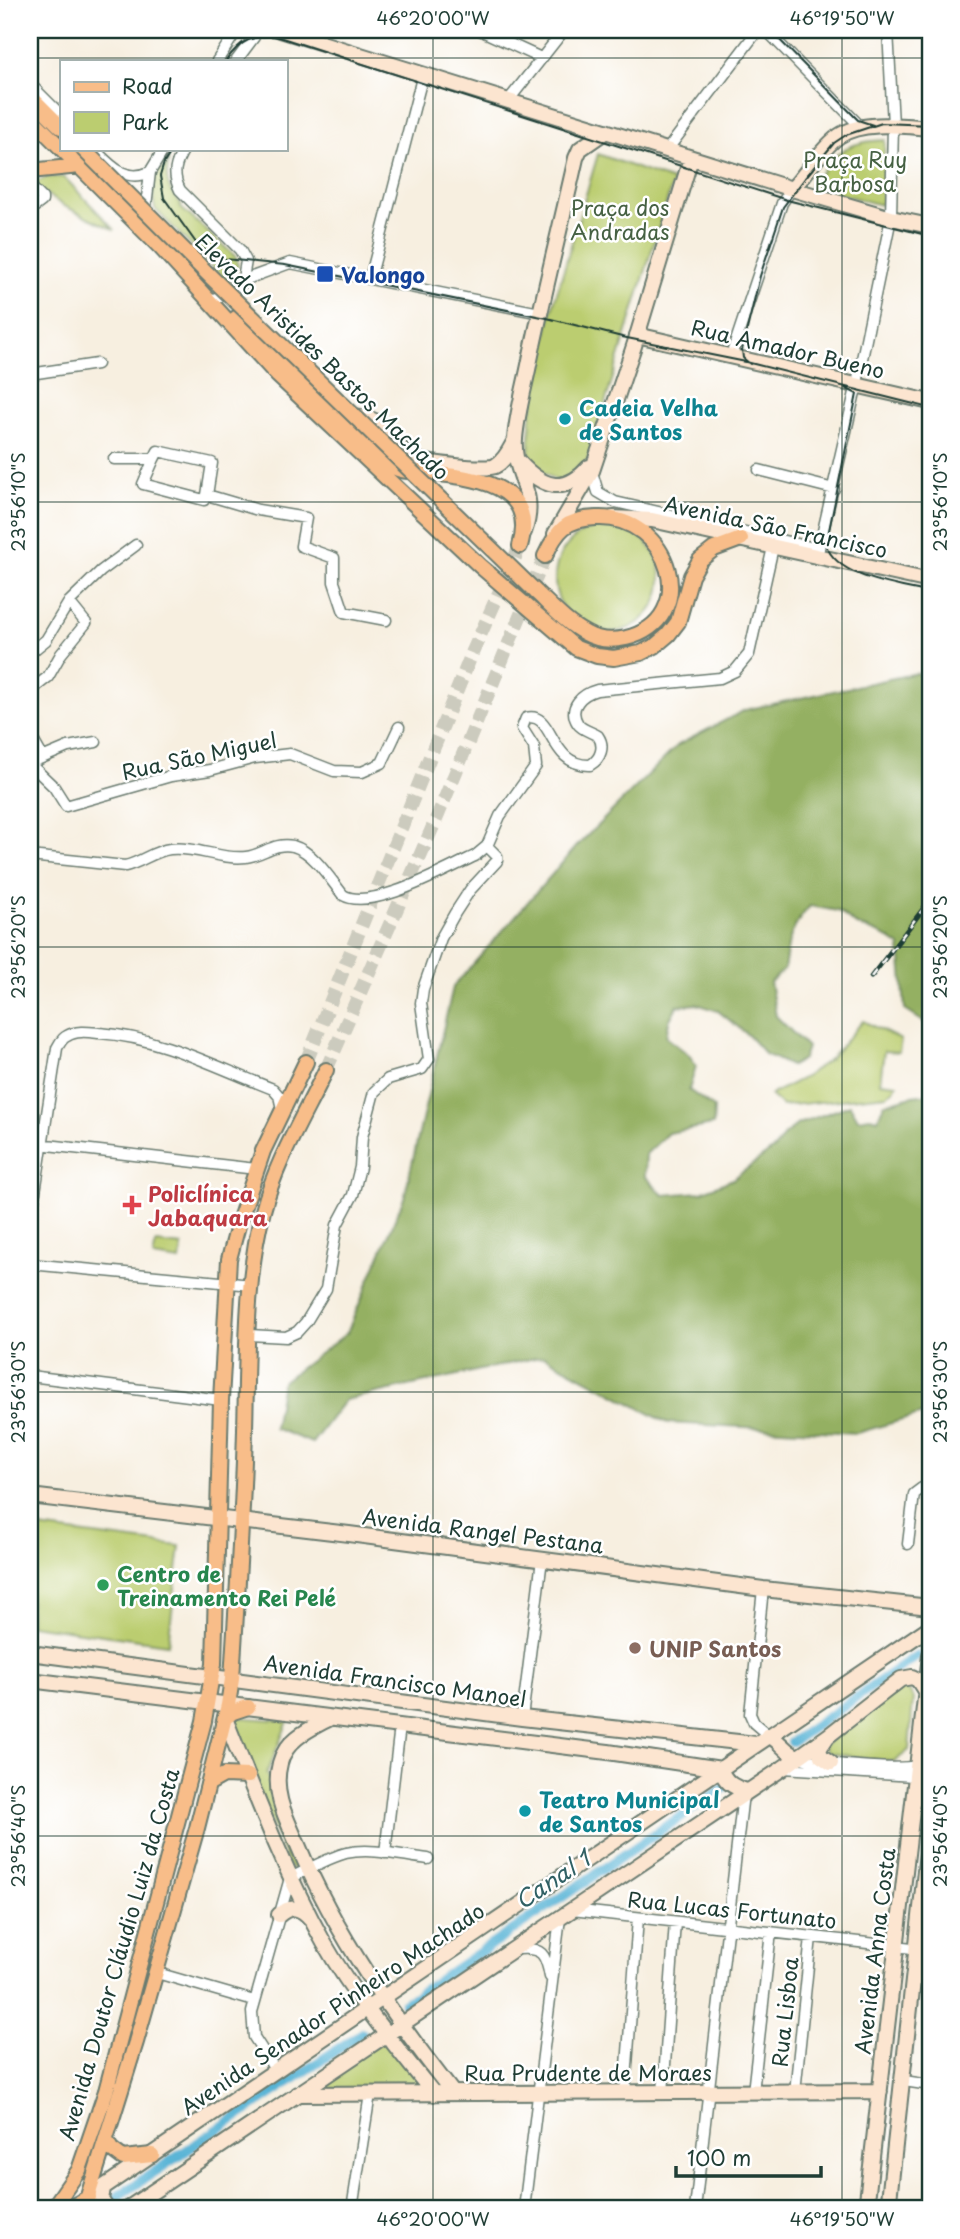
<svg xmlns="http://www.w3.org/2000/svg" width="960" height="2239" viewBox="0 0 960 2239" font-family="'Playpen Sans',sans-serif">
<rect width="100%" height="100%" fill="#fff"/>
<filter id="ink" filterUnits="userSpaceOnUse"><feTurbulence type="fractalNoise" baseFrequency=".0143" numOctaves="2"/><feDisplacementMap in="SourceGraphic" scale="14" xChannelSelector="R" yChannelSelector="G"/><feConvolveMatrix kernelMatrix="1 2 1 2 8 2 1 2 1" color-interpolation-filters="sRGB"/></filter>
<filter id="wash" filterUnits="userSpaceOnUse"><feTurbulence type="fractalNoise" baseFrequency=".00686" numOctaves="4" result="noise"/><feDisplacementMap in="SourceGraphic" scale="28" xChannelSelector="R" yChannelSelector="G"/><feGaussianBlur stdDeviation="1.57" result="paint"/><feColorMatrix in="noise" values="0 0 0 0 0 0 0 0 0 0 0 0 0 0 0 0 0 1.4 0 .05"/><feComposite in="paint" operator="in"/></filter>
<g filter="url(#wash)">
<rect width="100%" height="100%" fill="#f7efe0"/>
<path fill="#bbcd70" stroke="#6d8552" stroke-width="2" d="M885,140l-4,65 -71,-19c27,-32 30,-44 75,-46z
M598,154l75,27 -85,278 -6,12 -25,10 -19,-12 -9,-17 2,-36 20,-103z
M169,160c-5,20 -1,31 13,45l-2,2 56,50c4,11 0,16 -7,24l-4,-1 -70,-71c-4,-15 -2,-28 4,-41l4,1z
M48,177h16l51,53 -51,-24 -27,-18v-7z
M555 579a53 53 0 1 1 106 0a53 53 0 1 1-106 0Z
M863,1021l38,19 -2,12 -15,-1 -4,31 17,2 -3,6 -7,5 -105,11 -12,-11 35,-18 26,-19z
M156,1243l26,3 -2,15 -27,-4z
M31,1527l149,19 -12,98 -138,-19z
M901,1686l9,6 3,7 -4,51 -15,12 -67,-9 -4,-7z
M235,1717l53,4 -21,52 34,95h-11l-59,-144z
M385,2039l43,52h-123z"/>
<path fill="#94b062" stroke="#5a764b" stroke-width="2" d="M917,673l13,10v343l-25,-16 -5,-64 -15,-10 -30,-12 -17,-13 -28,-5c-20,22 -22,35 -26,64l-14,12 6,34 31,31 -4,12 -12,7 -26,-12 -17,-19 -30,-24 -21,-7 -20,2 -8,15 -3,16 23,18 7,11 -7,24 25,18 -1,17 -45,8 -22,21 -1,22 18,19 38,-3 32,-13 42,-31 10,-14 13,-10 52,-19 8,14 12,-2 8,2 6,-15 28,-8 18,-2v318l-73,21 -190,-10 -123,-67 -199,44 -33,43 -38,-15 8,-46 65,-49 57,-135 49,-211 125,-142 100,-100 67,-35z"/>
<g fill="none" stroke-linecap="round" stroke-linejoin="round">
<path stroke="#57b3d5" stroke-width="10" d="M792,1742l124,-86
M404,2004l319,-216
M111,2201l251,-168"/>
</g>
</g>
<g filter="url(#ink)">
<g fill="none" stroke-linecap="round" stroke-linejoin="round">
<path stroke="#cccbbe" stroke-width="14" stroke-dasharray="14 7" stroke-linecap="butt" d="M306,1062l167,-411 47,-105
M326,1070l112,-255 107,-259"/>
<defs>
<path id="street" d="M480,30l61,28
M766,30l96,98
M217,61l20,-31
M236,61l18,-24 -1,-7
M30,84l31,31
M508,101l56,-71
M94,149c17,17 31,34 56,23
M184,149c-9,15 -12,25 -4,41l60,60 6,11 -4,23 -18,11 -13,5
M667,150l91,-120
M30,186l12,12v3l-12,9
M145,215l5,-43 14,-23
M370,279l53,-205
M244,280l46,-17 250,50
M731,356l51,-153 10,-14
M30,374l67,-10
M114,459h40l4,-8 54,12 -5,32 51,15 48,8 -5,28 33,12v24l10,30 42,8
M154,459l-11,25 61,16 3,-5
M759,470l75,19
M592,472l6,20 17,10 204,47
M817,557l39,-169 35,-170 2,-93 -5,-95
M30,653l16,-13 23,-38 32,-31 35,-26
M30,691l18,-14 13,-23 25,-31 -17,-21
M30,735l12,21
M30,763l38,-16 28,-5
M30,764l24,23 12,19 105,-30 39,-6 45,-12 35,-4 44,17 28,1 20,-9 17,-36
M30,856l95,10c16,-3 28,-15 45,-17 26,-3 50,11 76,8 17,-2 28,-15 47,-11 21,6 37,33 50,49 28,17 103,-26 132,-39l12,-10 13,-30 36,-50 -2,-19 -12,-19 4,-10c28,-8 22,48 64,47 11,-6 15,-19 8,-29 -6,-4 -16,-6 -20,-12 -11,-17 4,-30 19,-34l123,-12 15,-7 14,-17 24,-107
M30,1143l226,26
M30,1225l27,-177c3,-5 5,-10 10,-12 9,-6 22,-4 32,-3 61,4 117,34 174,56l6,7 3,13
M30,1264l222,21
M249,1335l37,2 11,-5 9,-10 20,-33 11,-64 16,-30 7,-28 2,-30 12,-45 14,-13 34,-10 7,-10 -8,-56 2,-14 18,-51 14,-25 15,-23 27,-29v-5l-10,-10
M30,1376l191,24
M908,1544l6,-50 8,-6 8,-2
M763,1589l-13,125 4,9 14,12
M522,1718l20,-159
M798,1757c23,7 97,14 119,9
M783,1768l147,9
M385,1853l15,-127
M572,1910l358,40
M518,1949c24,-2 28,5 32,28
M157,1973l97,28
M276,2071l-22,-34 -2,-25 38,-134c18,-8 37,-20 56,-25 26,-6 56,3 82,6
M904,2081l26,4
M753,2092l18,-160
M795,2092l16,-155
M625,2093l13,-175
M663,2093l12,-171
M352,2209l18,-115
M524,2209l36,-291
M695,2209l48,-415"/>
<path id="secondary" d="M280,30l512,159 99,29 39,8
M792,189c14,-15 30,-41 47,-53 23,-16 65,-10 91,-8
M637,335l293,67
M349,415c10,2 23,3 31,9 12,11 20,28 35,35 9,4 73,12 80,7 10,-5 15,-17 20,-26
M519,462c23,25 45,34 70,5
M613,518l39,2 278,61
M524,532c15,-41 -12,-57 -9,-93 2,-26 10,-53 15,-79 14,-68 31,-135 46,-202l4,-9 26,-18
M555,534l37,-63 42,-125 57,-188
M30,1496l319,38 414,55 167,18
M30,1653l492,65 234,26
M30,1680l578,72 113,17c3,13 13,19 26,22
M225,1718c30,76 59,153 99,225 30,53 72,104 110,151
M330,1718c-20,11 -44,21 -50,45 -8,30 6,55 18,82 38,91 95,171 155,248
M768,1735c13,6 17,18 30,22
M827,1737l-8,12 2,7 10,7
M279,1915c12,-10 21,-8 31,3
M297,2094l583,-3
M103,2188l-2,12 6,9
M89,2197l841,-570
M127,2209l656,-441 45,-32 73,-57 11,-2 6,3 7,11
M866,2209l64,-554
M888,2209l42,-384"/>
<path id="primary" d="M30,96l31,31
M30,117l31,31
M62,149l99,99 117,128 202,190 96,82 21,8 17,2 27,-5 14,-7 13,-11 10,-13 13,-46 9,-16 14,-11 27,-10
M30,171l50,-5
M236,318l134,130c10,9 19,19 31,22 9,2 18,2 27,3 45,4 110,11 92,73
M536,592c15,14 30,31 49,41 12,7 27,8 41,5 77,-19 44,-124 -30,-120 -30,1 -39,12 -51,38
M225,1718l8,-6 15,-5
M208,1784l16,-9 24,1
M107,2142l4,7 12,9 29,-3
M52,2209l27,-39 27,-79 98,-370 10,-57 7,-264 8,-141 10,-37 24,-71 43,-89
M68,2209l21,-12
M84,2209l52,-167 61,-214 31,-123 4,-26c5,-83 11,-167 13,-250 2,-69 0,-152 18,-218 13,-50 41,-95 63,-141"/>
</defs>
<use href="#street" stroke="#6b7b70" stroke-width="13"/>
<use href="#secondary" stroke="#6b7b70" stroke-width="18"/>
<use href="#primary" stroke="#6b7b70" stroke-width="18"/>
<use href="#street" stroke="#fff" stroke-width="10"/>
<use href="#secondary" stroke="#fce5d0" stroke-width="14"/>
<use href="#primary" stroke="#f8bd89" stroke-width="14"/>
<path stroke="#1f3d34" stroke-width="2" d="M770,30l88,90 15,5
M226,61c13,-20 29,-28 53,-24l508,163 143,36
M173,149l-9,14 -4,13 4,22 35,49 26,12 60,6 262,53 75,19 124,25 184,46
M750,364l-7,-6 -1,-8 18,-74 23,-69 22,-29 29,-35 12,-8 36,-12 48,2
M845,388l12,6 -31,151c12,34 73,40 104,48"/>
<defs>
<path id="rail" d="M871,977l59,-77"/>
</defs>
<use href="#rail" stroke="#1f3d34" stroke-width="5"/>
<use href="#rail" stroke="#fff" stroke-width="2.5" stroke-dasharray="8" stroke-linecap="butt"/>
<defs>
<path id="primary-bridge" d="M83,149l129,129 324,314"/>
</defs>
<use href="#primary-bridge" stroke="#6b7b70" stroke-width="18" stroke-linecap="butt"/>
<use href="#primary-bridge" stroke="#f8bd89" stroke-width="14"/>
</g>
</g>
<path fill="none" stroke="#1f3d34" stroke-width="2" stroke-opacity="0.45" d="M433,30v2179M842,30v2179M30,58h900M30,502h900M30,947h900M30,1392h900M30,1836h900"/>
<rect fill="#1a4fb4" stroke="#fff" stroke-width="2.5" x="316" y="265" width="18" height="18" rx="3.5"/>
<g fill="#0f9aa8" stroke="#fff" stroke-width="2.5">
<circle cx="565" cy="419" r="7"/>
<circle cx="525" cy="1811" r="7"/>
</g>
<path fill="#e0444e" stroke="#fff" stroke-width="2.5" d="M128.5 1194.5h7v7h7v7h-7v7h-7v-7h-7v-7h7z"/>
<circle fill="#2e9e5b" stroke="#fff" stroke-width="2.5" cx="103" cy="1585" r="7"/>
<circle fill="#8d6e63" stroke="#fff" stroke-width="2.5" cx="635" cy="1648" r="7"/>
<g text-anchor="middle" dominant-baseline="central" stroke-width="5" stroke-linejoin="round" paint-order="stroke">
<g font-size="21" fill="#466143" stroke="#fff">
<text x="855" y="159">Praça Ruy<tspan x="855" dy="24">Barbosa</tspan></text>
<text x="620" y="207">Praça dos<tspan x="620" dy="24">Andradas</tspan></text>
</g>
<g font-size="21" font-weight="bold" fill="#164399" stroke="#fff" text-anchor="start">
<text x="341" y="274">Valongo</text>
</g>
<g font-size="21" fill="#1f3d34" stroke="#fff">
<text transform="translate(788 348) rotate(13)">Rua Amador Bueno</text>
<text transform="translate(323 356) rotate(44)">Elevado Aristides Bastos Machado</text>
<text transform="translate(776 526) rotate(12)">Avenida São Francisco</text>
<text transform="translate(199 755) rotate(-12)">Rua São Miguel</text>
<text transform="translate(483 1530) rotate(7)">Avenida Rangel Pestana</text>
<text transform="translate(395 1680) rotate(8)">Avenida Francisco Manoel</text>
<text transform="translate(732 1909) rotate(6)">Rua Lucas Fortunato</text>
<text transform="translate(874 1951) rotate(-83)">Avenida Anna Costa</text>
<text transform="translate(118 1954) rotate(-74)">Avenida Doutor Cláudio Luiz da Costa</text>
<text transform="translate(332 2008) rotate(-34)">Avenida Senador Pinheiro Machado</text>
<text transform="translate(784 2012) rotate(-84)">Rua Lisboa</text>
<text x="588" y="2072">Rua Prudente de Moraes</text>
</g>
<g font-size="21" font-weight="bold" fill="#0d838f" stroke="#fff" text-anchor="start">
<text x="579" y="407">Cadeia Velha<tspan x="579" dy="24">de Santos</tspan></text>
<text x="539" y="1799">Teatro Municipal<tspan x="539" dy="24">de Santos</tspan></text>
</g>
<g font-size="21" font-weight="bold" fill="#be3a42" stroke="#fff" text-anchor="start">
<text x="148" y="1193">Policlínica<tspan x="148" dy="24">Jabaquara</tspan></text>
</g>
<g font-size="21" font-weight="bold" fill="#27864d" stroke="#fff" text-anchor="start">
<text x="117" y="1573">Centro de<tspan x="117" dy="24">Treinamento Rei Pelé</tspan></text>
</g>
<g font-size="21" font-weight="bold" fill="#785e54" stroke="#fff" text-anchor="start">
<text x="649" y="1648">UNIP Santos</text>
</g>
<g font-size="23" font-style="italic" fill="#306064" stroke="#fff">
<text transform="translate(552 1879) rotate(-34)">Canal 1</text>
</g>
</g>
<rect width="960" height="2239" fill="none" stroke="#fff" stroke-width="77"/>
<rect x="60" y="60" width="228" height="91" fill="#ffffff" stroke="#a5b1ae" stroke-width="2"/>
<rect x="74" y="82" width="35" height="10" fill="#f8bd89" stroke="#a5b1ae" stroke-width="2"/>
<text x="122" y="94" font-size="21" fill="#1f3d34">Road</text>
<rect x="74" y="112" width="35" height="21" fill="#bbcd70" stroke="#a5b1ae" stroke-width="2"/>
<text x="122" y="130" font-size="21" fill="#1f3d34">Park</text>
<path d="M676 2166v10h145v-10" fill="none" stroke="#1f3d34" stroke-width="3.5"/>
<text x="687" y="2166" font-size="21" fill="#1f3d34" stroke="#ffffff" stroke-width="5" paint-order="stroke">100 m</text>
<rect x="38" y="38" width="884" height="2162" fill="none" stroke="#1f3d34" stroke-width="2.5"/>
<g font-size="18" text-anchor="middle" fill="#1f3d34">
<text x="433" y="25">46°20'00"W</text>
<text x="842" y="25">46°19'50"W</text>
<text transform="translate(19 502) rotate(-90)" y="6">23°56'10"S</text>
<text transform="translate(941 502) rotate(-90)" y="6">23°56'10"S</text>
<text transform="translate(19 947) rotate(-90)" y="6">23°56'20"S</text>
<text transform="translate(941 947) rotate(-90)" y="6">23°56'20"S</text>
<text transform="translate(19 1392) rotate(-90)" y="6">23°56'30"S</text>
<text transform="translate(941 1392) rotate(-90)" y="6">23°56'30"S</text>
<text transform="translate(19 1836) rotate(-90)" y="6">23°56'40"S</text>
<text transform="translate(941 1836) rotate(-90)" y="6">23°56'40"S</text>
<text x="433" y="2226">46°20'00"W</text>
<text x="842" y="2226">46°19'50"W</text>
</g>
</svg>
